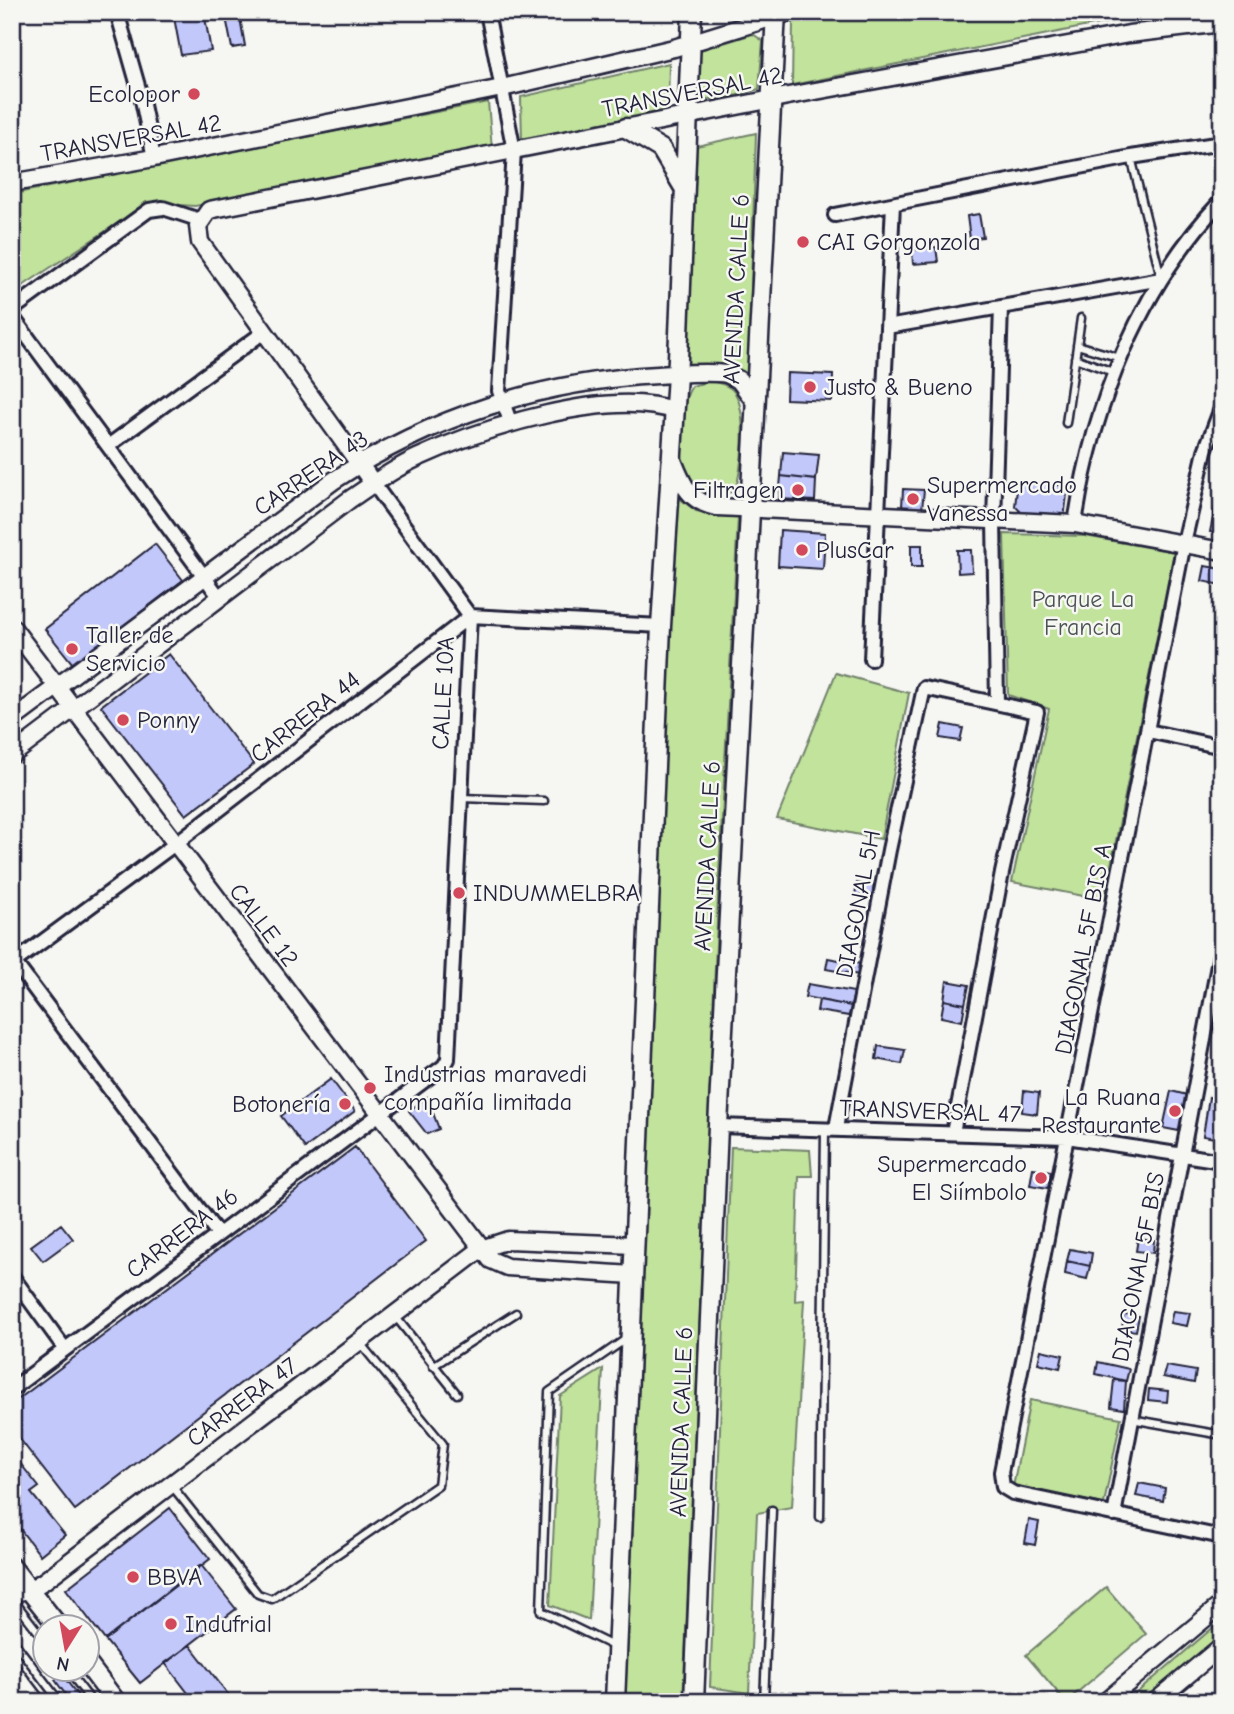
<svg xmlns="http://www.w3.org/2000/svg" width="1234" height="1714" viewBox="0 0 1234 1714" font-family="'Comic Neue',sans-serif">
<rect width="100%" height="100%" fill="#f6f6f2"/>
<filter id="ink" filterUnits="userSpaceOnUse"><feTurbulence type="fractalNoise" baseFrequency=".0143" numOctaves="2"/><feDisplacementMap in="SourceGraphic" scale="14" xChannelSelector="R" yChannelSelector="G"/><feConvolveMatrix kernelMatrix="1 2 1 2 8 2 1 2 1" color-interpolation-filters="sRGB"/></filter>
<g filter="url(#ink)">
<path fill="#c1e39c" stroke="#72826c" stroke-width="2" d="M835,12h355l-57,5 -341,68 1,-63z
M753,34l10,7 -4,48 -35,10h-22l-4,-17 2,-32z
M669,63l-1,48 -146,32 -1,-46z
M488,102l4,47 -297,57 -47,-3 -136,90v-99z
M756,133l-8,247c-14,-20 -38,-15 -61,-15l5,-218z
M710,381c9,2 20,4 25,12 13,22 7,76 0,98l-27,8c-6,-3 -15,-7 -18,-12 -14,-23 -12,-80 2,-101z
M679,498l17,13 42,6 -19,358 -36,827h-58l45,-1081z
M1004,534l81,2 89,16 -70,348 -92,-18 37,-173 -41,-14z
M836,673l73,20 -28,146 -104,-20z
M731,1147l79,3 2,26h-13l-4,125 9,-1 -12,207 -35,6 -8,180 -39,-6z
M603,1369l-14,251 -39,-15 10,-209z
M1030,1400l91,18 -17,86 -91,-17z
M1106,1587l40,47 -80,68 -40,-47z
M1222,1620v17l-78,65h-18z"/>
<path fill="#c2c8fa" stroke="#22223b" stroke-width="2" d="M173,12h31l7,39 -30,4z
M225,12h14l6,34 -13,2z
M979,214l4,23 -13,2 -3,-23z
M936,247l2,15 -25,2 -1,-14z
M787,373l46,2 -1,26 -46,-2z
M783,452l36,3 -3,25 -35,-4z
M781,476l35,4 -1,21 -36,-2z
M1018,481l50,5 -4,33 -41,-5 -8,-8z
M903,489l21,1 -2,19 -20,-2z
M1217,498l5,1v35l-12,-2z
M780,530l45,3 -2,36 -45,-3z
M155,544l28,36 -110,84 -28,-35z
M911,545h11v22h-11z
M957,550h14l1,22 -14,1z
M1205,566l17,3v16l-20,-4z
M169,654l85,110 -68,51 -85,-109z
M943,724l20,4 -3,13 -20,-3z
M857,883l17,2 -2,12 -17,-2z
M828,958l33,6 -2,11 -33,-6z
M947,981l22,4 -4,19 -21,-4z
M808,984l46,8 -3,14 -46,-9z
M819,1000l32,6 -2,10 -32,-5z
M944,1000l21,4 -3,17 -21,-4z
M878,1046l27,4 -3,14 -26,-5z
M331,1079l24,32 -50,37 -24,-32z
M1024,1091l15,2 -2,21 -15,-2z
M1171,1091l16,4 -8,36 -16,-3z
M427,1097l12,32 -12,5 -18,-23z
M1209,1097l13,2 -1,40 -18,-3z
M355,1147l71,94 -351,269 -63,-81v-25z
M1033,1168l18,3 -3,17 -18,-3z
M61,1224l12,15 -30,22 -12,-15z
M1138,1238l16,2 -1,13 -17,-2z
M1070,1249l22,4 -2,13 -23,-5z
M1067,1261l23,5 -3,13 -22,-5z
M1173,1311l17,2 -3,13 -17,-3z
M1124,1314l15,2 -3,15 -14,-2z
M1041,1350l22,5 -3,13 -22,-5z
M1098,1362l31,7 -3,12 -30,-7z
M1166,1366l30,5 -2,12 -31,-6z
M1114,1380l12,1 -2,28 -13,-2z
M1149,1389l19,2 -1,11 -19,-2z
M12,1453l27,34 -8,6 34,42 -25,20 -28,-36z
M1139,1483l26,5 -2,13 -27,-5z
M170,1508l40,51 -105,81 -39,-51z
M1029,1520l10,2 -4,23 -10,-2z
M201,1565l35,44 -96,74 -35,-43z
M190,1645l44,57h-39l-30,-39z
M62,1675l21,27h-12l-16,-22z"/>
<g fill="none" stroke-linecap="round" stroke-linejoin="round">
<defs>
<path id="lane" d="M1131,157l30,120
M1077,345l43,13
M1075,358l38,14
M1066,423l15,-105
M461,798l83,3
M395,1316l62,78
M433,1366l83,-53
M1131,1419l91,16
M172,1486l86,108 14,5 166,-114 5,-41 -83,-101
M820,1517l5,-387
M12,1598l34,44
M12,1639l48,63
M615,1647l-74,-36 8,-219 77,-53
M66,1668l26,34
M764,1702l8,-192"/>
<path id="street" d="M117,12l25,88 12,58
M487,12l27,139 -15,240 12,33
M835,215l296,-58 91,-14
M12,310l137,-100 14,-2 37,12
M12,316l208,282
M887,327l274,-48
M1222,406l-17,45 -21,92 -183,929 2,15 10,6 209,44
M108,446l156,-114
M1075,524c17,-118 64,-236 147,-324
M871,659l22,-455
M997,703l-3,-183 7,-213
M1148,731l74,16
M12,959l206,275
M12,964l163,-120 295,-228 191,10
M718,1126l349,11 155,24
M836,1128l53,-278 35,-162 113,24 -35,161 -49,260
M12,1276l53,73
M12,1389l432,-323 4,-7 22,-443 -97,-133
M1114,1515l108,-571"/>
<path id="secondary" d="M12,183l142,-25 348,-70 172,-40 116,-36
M672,458c10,25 16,44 45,49l358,17 147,27
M373,483l-173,-241 -2,-16 11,-16 579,-114 341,-62 93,-11
M12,627l479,633 16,7 126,8
M12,720l321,-239c97,-64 209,-100 325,-106 22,-1 46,-4 69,-1l12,6 16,22
M12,755l337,-255c22,-15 44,-31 68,-42 63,-29 192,-71 258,-47
M12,1593l17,-3 15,-9 437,-332 27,-9 127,5
M1105,1702l117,-98
M1155,1702l67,-56"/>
<path id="primary" d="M626,128l35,21 22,37
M12,1568l46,58
M88,1665l28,37
M12,1672l23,30
M615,1702l46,-1076 17,-267 14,-347
M694,1702l24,-576 58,-1114"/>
</defs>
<use href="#lane" stroke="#22223b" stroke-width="11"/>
<use href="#street" stroke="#22223b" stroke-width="18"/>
<use href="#secondary" stroke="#22223b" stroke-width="21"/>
<use href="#primary" stroke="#22223b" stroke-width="23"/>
<use href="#lane" stroke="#f6f6f2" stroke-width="6"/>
<use href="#street" stroke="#f6f6f2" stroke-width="12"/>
<use href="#secondary" stroke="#f6f6f2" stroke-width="16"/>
<use href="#primary" stroke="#f6f6f2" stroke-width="18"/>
</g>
</g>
<g fill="#d1495b" stroke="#f6f6f2" stroke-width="2.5">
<circle cx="194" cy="94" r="7"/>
<circle cx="803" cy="242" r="7"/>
<circle cx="810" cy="387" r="7"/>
<circle cx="798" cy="490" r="7"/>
<circle cx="913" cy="499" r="7"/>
<circle cx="802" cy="550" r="7"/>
<circle cx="72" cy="649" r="7"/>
<circle cx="123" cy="720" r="7"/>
<circle cx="459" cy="893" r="7"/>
<circle cx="370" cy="1088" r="7"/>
<circle cx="345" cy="1104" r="7"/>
<circle cx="1175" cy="1111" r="7"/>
<circle cx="1041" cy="1178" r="7"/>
<circle cx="133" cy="1577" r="7"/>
<circle cx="171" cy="1624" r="7"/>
</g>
<g text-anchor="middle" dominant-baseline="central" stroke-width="5" stroke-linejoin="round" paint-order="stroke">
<g font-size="24" fill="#22223b" stroke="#f6f6f2">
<text transform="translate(692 92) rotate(-11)">TRANSVERSAL 42</text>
<text transform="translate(131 138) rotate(-10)">TRANSVERSAL 42</text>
<text transform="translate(736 289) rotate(-87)">AVENIDA CALLE 6</text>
<text transform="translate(311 473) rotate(-34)">CARRERA 43</text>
<text transform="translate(443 693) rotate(-87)">CALLE 10A</text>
<text transform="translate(305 717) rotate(-38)">CARRERA 44</text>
<text transform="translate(707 856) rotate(-87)">AVENIDA CALLE 6</text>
<text transform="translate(858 904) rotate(-79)">DIAGONAL 5H</text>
<text transform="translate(264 925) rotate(53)">CALLE 12</text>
<text transform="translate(1083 949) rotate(-79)">DIAGONAL 5F BIS A</text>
<text transform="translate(930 1111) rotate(2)">TRANSVERSAL 47</text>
<text transform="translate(182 1233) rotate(-37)">CARRERA 46</text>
<text transform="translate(1138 1267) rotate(-79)">DIAGONAL 5F BIS</text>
<text transform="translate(242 1402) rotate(-37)">CARRERA 47</text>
<text transform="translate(681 1422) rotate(-88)">AVENIDA CALLE 6</text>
</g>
<g font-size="24" fill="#22223b" stroke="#f6f6f2" text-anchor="start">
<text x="180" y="94" text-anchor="end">Ecolopor</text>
<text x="817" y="242">CAI Gorgonzola</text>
<text x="824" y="387">Justo &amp; Bueno</text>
<text x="927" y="485">Supermercado<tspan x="927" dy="28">Vanessa</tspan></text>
<text x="784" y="490" text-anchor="end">Filtragen</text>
<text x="816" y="550">PlusCar</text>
<text x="86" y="635">Taller de<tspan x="86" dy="28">Servicio</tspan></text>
<text x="137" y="720">Ponny</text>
<text x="473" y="893">INDUMMELBRA</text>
<text x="384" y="1074">Industrias maravedi<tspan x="384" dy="28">compañía limitada</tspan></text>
<text x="1161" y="1097" text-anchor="end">La Ruana<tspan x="1161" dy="28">Restaurante</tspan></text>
<text x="331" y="1104" text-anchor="end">Botonería</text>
<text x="1027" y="1164" text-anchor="end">Supermercado<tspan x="1027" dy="28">El Siímbolo</tspan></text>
<text x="147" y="1577">BBVA</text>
<text x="185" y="1624">Indufrial</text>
</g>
<g font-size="24" fill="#4a5253" stroke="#f6f6f2">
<text x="1083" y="599">Parque La<tspan x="1083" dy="28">Francia</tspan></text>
</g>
</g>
<rect width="1234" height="1714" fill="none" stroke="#f6f6f2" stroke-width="42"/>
<rect x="21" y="21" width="1192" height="1672" fill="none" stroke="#22223b" stroke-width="2.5" filter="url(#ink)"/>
<g transform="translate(66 1648) rotate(191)"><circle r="33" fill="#f6f6f2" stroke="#a1a1a9" stroke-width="2"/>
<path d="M0-5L12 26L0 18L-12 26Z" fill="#d1495b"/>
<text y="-10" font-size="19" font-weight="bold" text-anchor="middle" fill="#22223b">N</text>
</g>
</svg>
